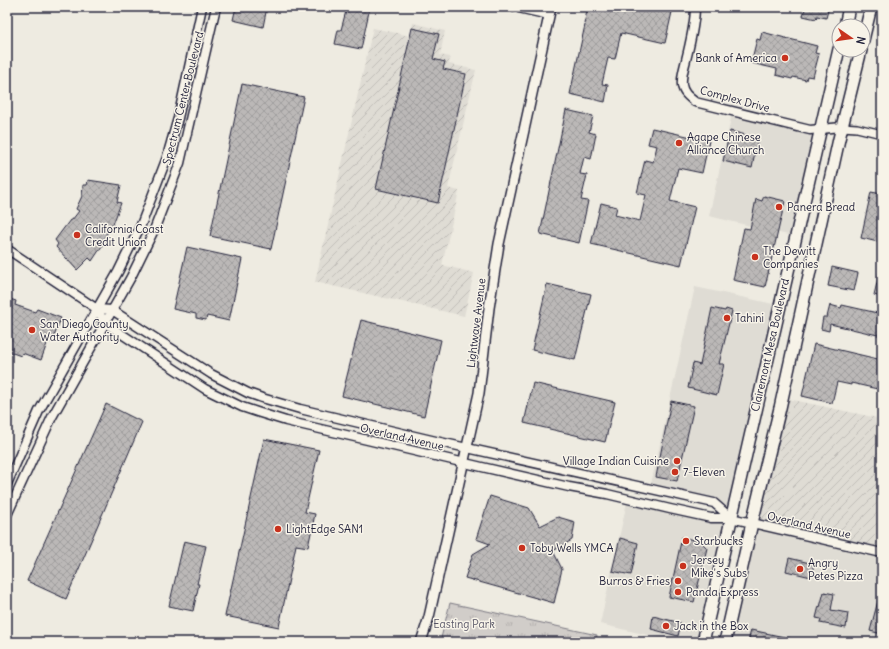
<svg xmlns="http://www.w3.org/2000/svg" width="889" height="649" viewBox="0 0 889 649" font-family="Delius,sans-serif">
<defs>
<pattern id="industrial-furrows" width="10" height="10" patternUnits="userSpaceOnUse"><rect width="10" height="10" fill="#dfdcd4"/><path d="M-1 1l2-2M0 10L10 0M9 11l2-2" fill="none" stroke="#bfbcb7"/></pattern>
<pattern id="park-tufts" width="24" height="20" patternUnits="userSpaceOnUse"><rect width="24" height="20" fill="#d1cdc9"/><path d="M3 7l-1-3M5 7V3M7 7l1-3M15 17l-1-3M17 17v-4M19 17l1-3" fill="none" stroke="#b3b0ae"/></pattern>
<pattern id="building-cross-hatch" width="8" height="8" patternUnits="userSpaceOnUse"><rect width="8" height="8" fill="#bbb8b7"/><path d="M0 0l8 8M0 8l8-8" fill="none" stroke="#a09e9e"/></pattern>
</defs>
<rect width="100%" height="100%" fill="#eeebe1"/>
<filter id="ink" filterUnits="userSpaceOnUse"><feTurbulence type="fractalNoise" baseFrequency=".025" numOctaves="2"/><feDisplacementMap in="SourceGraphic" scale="8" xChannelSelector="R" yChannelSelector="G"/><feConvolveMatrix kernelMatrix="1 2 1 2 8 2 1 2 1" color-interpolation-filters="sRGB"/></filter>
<g filter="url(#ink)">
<path fill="#dfdcd4" d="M732,114l83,21 -23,101 -83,-20z
M695,287l83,18 -48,207 -81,-19z
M627,502l100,21 -26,119h-23l-78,-18z
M755,521l127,27v94h-155z"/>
<path fill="url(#industrial-furrows)" d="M413,23l32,8 -5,24 10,2 -1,7 27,6 -28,118 11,3 -17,74 32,8 -10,43 -149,-34 58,-254 37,8z
M784,398l98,21v129l-127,-27z"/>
<path fill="url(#park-tufts)" stroke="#7a7882" d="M450,603l147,32 -1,7h-156z"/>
<path fill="url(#building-cross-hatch)" stroke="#22223b" d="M236,7h31l-4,20 -30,-7z
M347,7h23l-9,42 -26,-5 3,-14h3z
M588,7h61l23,5 -7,31 -44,-10 -6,26 -7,-1 -6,26 6,1 -3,17 -35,-8 15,-69 -1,-1z
M805,7h24l-3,11 -9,-2 -1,3 -13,-3z
M412,28l27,6 -6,25 12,3 -2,7 23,5 -28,129 -62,-14z
M762,32l55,14 -2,7 4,1 -6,23 -6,-1 -1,4 -13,-3 -1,2 -16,-4 1,-6 -26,-6 6,-24 3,1z
M242,84l62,13 -33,152 -61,-13z
M566,110l27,6 -4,16 7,2 -5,25 -7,-2 -4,17 7,1 -6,25 7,1 -9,42 -39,-9z
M652,128l57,13 -7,32 -24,-5 -8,33 25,6 -14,58 -90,-21 10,-41 16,4 -2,8 25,6 6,-26 -9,-2 8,-33 8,2 4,-16 -9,-2z
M730,131l28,7 -6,30 -29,-7z
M88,180l33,5 -4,17 4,1 -9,24h-1l-7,11 2,2 -14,21 -3,-3 -12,12 -21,-23 2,-3 -3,-4 15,-20h2l7,-9 -3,-2 6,-13 1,-11h4z
M871,192l11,2v49l-21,-5z
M764,196l21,5 -20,86 -32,-7 11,-52 6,1 6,-30 6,2z
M187,247l55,12 -13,62 -22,-5 -1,4 -10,-2v-4l-23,-5z
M832,267l26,6 -4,18 -26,-5z
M880,270h2v27l-8,-2z
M547,284l44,10 -16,66 -43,-10z
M7,298l9,3 -1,4 20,7 2,-3 24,9 -9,24 -4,-1 -7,19 -19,-7 -1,3 -14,-5z
M830,305l11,3 1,-3 40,9v22l-52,-12 -1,7 -8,-2 2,-12h4z
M712,308l13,3 1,-2 6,2 -13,53h5l-7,31 -29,-7 5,-25 7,2z
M361,320l80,20 -17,76 -82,-20z
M814,344l68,16v30l-31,-7v2l-14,-3 -5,21 -30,-7z
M533,383l82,19 -10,40 -81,-19z
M671,401l23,5 -17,75 -21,-4z
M106,404l36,18 -76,177 -39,-18z
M264,439l55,11 -14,62 10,2 -7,33 -12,-2 -17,82 -54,-11z
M490,496l39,12 11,18 18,-9 17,5 -3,18 -19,11 9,18 -8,34 -89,-25 8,-24 17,-10 -14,-5z
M682,537l19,5 6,6 -13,54 -25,-5z
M620,538l18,5 -7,32 -19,-4z
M184,541l22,5 -9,38h2l-6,27 -24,-5z
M789,558l25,6 -3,13 -25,-6z
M824,592l10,2 -3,16 17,3 -2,15 -26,-5 1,-4 -5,-1 3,-12 1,1z
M880,593l2,1v40l-12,-3z
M653,616l28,7 -3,13 -27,-7z
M751,630l43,9 -1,3h-45z"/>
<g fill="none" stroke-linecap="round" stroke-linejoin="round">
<defs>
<path id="minor" d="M842,127l15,1 25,6"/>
<path id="tertiary" d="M514,7l35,8
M695,7c0,18 -5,36 -9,53 -2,8 -5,17 -4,25 1,8 7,12 13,17l115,28 32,-3
M7,249l90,60 8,14 100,66 37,18 15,5 29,9 73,17 123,29 87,20 38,7 63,15 41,9h20l151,35
M97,309l15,1 99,64 37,19 14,5 38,11 140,33 274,61 17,15
M7,484l32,-73 79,-139 23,-47 25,-65 12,-42 24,-111
M7,515l45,-98 79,-140 23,-47 26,-67 36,-156"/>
<path id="secondary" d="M421,642l8,-25 50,-224 10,-85 10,-64 52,-237"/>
<path id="primary" d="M845,26l4,-19
M863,40l8,-33
M703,642c46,-198 89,-396 136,-593
M725,642l27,-119 28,-115 59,-269 22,-89"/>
</defs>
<use href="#minor" stroke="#22223b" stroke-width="10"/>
<use href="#tertiary" stroke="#22223b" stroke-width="11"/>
<use href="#secondary" stroke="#22223b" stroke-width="12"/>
<use href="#primary" stroke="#22223b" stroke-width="14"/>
<use href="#minor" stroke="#f7f3e8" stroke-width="7"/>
<use href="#tertiary" stroke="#f7f3e8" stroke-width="8"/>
<use href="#secondary" stroke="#f7f3e8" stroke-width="9"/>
<use href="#primary" stroke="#f7f3e8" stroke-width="11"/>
</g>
</g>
<g fill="#c8321e" stroke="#f7f3e8" stroke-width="1.5">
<circle cx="785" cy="58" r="4"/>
<circle cx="679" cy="143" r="4"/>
<circle cx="779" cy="207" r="4"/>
<circle cx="77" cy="235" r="4"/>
<circle cx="755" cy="257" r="4"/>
<circle cx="727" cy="318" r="4"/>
<circle cx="32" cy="330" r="4"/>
<circle cx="677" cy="461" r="4"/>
<circle cx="675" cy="472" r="4"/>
<circle cx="278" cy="529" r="4"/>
<circle cx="686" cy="541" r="4"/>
<circle cx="522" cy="548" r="4"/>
<circle cx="683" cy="566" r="4"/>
<circle cx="800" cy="569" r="4"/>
<circle cx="678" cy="581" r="4"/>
<circle cx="678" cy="592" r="4"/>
<circle cx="666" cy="626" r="4"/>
</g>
<g text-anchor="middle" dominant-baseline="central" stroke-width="3" stroke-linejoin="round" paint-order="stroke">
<g font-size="11" fill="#22223b" stroke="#f7f3e8" text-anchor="start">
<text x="777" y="58" text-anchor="end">Bank of America</text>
<text x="687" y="137">Agape Chinese<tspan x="687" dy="13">Alliance Church</tspan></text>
<text x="787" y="207">Panera Bread</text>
<text x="85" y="229">California Coast<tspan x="85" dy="13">Credit Union</tspan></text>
<text x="763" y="251">The Dewitt<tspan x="763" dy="13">Companies</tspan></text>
<text x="735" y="318">Tahini</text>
<text x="40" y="324">San Diego County<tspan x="40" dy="13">Water Authority</tspan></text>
<text x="669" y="461" text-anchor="end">Village Indian Cuisine</text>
<text x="683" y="472">7-Eleven</text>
<text x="286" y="529">LightEdge SAN1</text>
<text x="694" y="541">Starbucks</text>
<text x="530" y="548">Toby Wells YMCA</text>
<text x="691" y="560">Jersey<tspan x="691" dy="13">Mike's Subs</tspan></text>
<text x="808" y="563">Angry<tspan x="808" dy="13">Petes Pizza</tspan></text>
<text x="670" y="581" text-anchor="end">Burros &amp; Fries</text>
<text x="686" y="592">Panda Express</text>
<text x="674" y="626">Jack in the Box</text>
</g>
<g font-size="11" fill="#22223b" stroke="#f7f3e8">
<text transform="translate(183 98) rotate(-76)">Spectrum Center Boulevard</text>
<text transform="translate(735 99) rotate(15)">Complex Drive</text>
<text transform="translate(476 323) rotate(-83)">Lightwave Avenue</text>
<text transform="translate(770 345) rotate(-77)">Clairemont Mesa Boulevard</text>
<text transform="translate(402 437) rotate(13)">Overland Avenue</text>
<text transform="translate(809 525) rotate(13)">Overland Avenue</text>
</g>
<g font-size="11" fill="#575566" stroke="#f7f3e8">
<text x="464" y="624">Easting Park</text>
</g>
</g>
<rect width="889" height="649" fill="none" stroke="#f7f3e8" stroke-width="24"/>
<rect x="12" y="12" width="865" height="625" fill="none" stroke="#22223b" stroke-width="1.5" filter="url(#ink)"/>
<g transform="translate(851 38) rotate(103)"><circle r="19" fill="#f7f3e8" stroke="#a29fa3"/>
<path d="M0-3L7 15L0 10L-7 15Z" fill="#c8321e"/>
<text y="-6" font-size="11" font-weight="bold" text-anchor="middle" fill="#22223b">N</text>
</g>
</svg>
